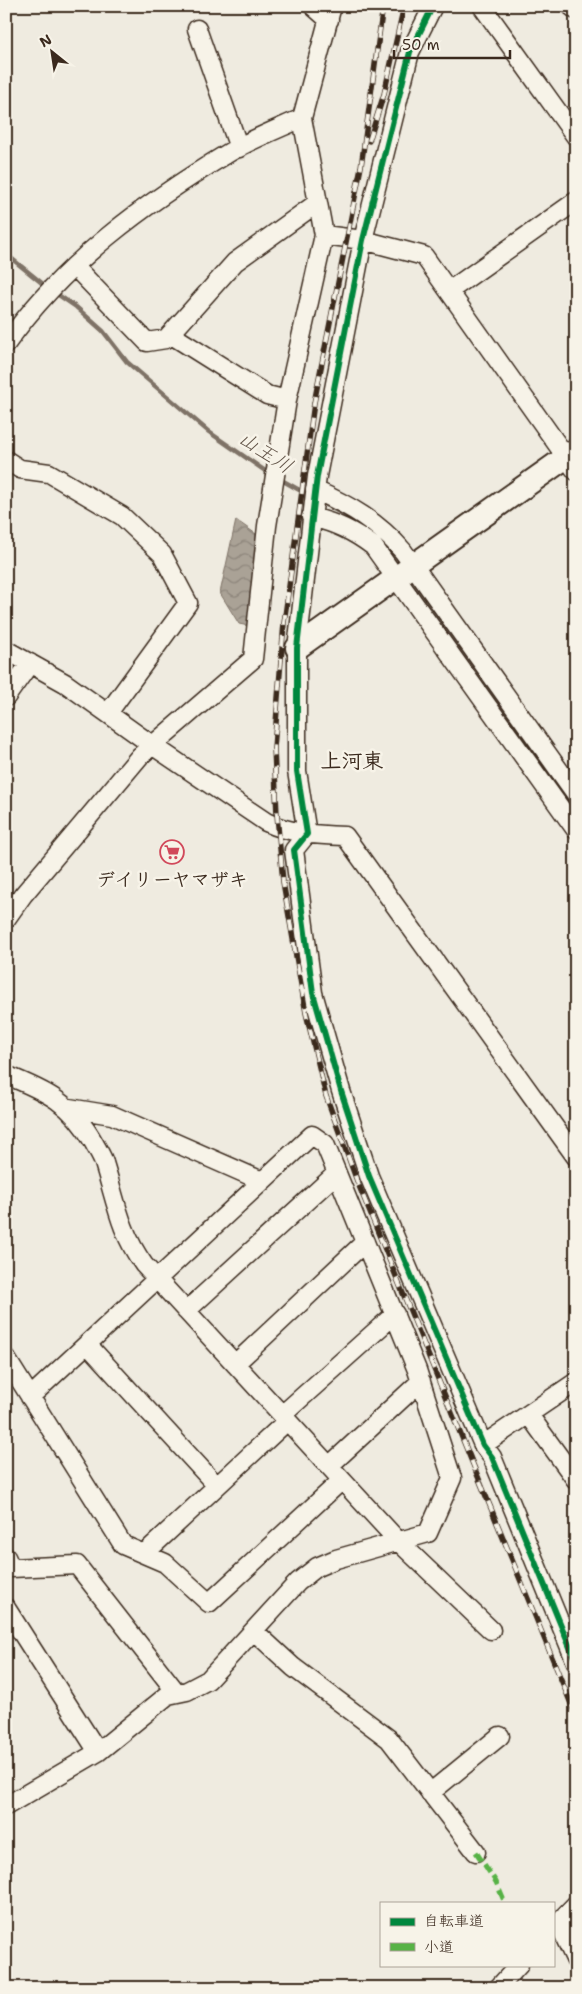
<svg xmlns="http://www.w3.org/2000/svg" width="582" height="1994" font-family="'Shantell Sans','Klee One',sans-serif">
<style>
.water{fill:url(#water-waves);stroke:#7e7266}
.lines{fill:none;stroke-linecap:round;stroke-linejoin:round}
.stream{stroke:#7e7266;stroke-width:4.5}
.minor-casing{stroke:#3b2a1e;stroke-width:21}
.tertiary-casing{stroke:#3b2a1e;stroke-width:26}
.minor{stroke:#f7f3e8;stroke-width:18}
.tertiary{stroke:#f7f3e8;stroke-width:22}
.rail-casing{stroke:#3b2a1e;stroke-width:5.5}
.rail{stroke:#f7f3e8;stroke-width:4;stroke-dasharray:11;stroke-linecap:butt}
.quiet{stroke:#57b245;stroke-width:5;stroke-dasharray:10 5;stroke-linecap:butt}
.cycleway-casing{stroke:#f7f3e8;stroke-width:9}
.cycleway{stroke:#00873e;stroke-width:6}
.labels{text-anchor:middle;stroke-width:5;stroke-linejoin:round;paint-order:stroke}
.poi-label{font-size:19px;font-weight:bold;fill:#3b2a1e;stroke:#f7f3e8}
.water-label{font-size:20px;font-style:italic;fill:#625448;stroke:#f7f3e8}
.quarter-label{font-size:21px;font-weight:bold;fill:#3b2a1e;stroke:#f7f3e8}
</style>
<defs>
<pattern id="water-waves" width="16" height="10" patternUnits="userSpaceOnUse" patternTransform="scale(1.25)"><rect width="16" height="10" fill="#aaa296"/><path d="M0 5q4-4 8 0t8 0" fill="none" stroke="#8c847a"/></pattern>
</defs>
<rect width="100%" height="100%" fill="#efebe0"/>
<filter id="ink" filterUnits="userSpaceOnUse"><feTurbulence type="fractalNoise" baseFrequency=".02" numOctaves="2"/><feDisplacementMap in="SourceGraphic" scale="10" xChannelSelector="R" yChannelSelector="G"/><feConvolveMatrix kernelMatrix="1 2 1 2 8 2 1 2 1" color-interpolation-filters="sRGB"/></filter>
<g filter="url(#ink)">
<!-- water -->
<path class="water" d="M236,520L256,534L249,626L239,624L220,593Z"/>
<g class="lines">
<!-- stream -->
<path class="stream" d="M6,254L48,288
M54,292L76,307L103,331L127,362L209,432L271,475
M278,478L310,496
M319,501L352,519
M386,545L402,567
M409,577L576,811"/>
<!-- minor casing -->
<g class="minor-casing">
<path id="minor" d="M313,6L329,20
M433,6L410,52L363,240L317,476L297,648V771L307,834L294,850L313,993L341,1091L369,1176L483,1445L492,1457L576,1662
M482,6L576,137
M571,6L576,10
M197,29L239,148
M324,235L363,240L424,256L576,471
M74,266L147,342L166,339L235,262L317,203
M449,291L576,201
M170,334L267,395L287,400
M6,344C63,263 145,203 230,152C252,139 278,129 302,118
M6,460L20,469L49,473L122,516L162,554L188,603L108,713
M315,490C349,505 378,522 403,551L576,794
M311,517C336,523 353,531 373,546L576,830
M6,650L65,683L152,745L266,822C291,834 318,835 345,836L576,1157
M6,697L30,663
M6,919L23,895L140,756L253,659L267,526L287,400L324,235L302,118L332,6
M6,1075C46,1091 72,1103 94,1143C97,1149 102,1156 104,1163C116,1201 120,1232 144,1265L399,1542L491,1630
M69,1108L112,1115L262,1181
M186,1311L337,1173
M87,1344L217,1486
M6,1358L123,1545L165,1563L209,1603L342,1480
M235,1364L365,1242
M282,1415L395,1314
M529,1415L576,1480
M483,1445L576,1382
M329,1466L421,1381
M145,1553L287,1421
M6,1557L11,1568L77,1565L177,1693
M6,1608L98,1752
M254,1631L293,1667L389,1739L476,1852
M430,1793L500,1736
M6,1806L98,1752L168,1695L187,1691L208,1680L298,1582L317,1567L336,1559L428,1533L452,1478L417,1370L325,1144L312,1135L30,1397
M558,1923L576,1961
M553,1928L576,1904
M498,1988L519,1965"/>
</g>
<!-- tertiary casing -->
<g class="tertiary-casing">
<path id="tertiary" d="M297,648L576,450"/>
</g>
<!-- minor -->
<use href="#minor" class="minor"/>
<!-- tertiary -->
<use href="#tertiary" class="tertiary"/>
<!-- rail casing -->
<g class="rail-casing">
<path id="rail" d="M383,6L361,167L314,403L284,623L274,748L277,815L283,882L306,1013L326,1096L357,1181L576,1716
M369,141L384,94L404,6"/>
</g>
<!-- rail -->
<use href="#rail" class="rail"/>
<!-- quiet -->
<path class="quiet" d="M476,1852L496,1882L505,1903"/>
<!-- cycleway casing -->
<g class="cycleway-casing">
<path id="cycleway" d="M433,6L410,52L363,240L317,476L297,648V771L307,834L294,850L313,993L341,1091L369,1176L483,1445L492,1457L576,1662"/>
</g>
<!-- cycleway -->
<use href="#cycleway" class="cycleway"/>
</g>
</g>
<!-- icons -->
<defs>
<g id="supermarket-ring" transform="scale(1.25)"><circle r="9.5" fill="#f7f3e8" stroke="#d1495b" stroke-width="1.5"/><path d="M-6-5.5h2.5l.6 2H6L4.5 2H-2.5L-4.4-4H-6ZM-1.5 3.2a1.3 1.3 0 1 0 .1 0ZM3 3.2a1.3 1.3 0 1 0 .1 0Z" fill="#d1495b"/></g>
</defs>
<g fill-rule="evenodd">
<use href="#supermarket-ring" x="172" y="852"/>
</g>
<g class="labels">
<!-- poi labels -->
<g class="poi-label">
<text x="172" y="886">デイリーヤマザキ</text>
</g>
<!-- water labels -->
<g class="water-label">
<text transform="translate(266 452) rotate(33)" y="7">山王川</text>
</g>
<!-- quarter labels -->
<g class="quarter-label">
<text x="352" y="768">上河東</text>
</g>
</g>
<!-- margin -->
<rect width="582" height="1994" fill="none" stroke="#f7f3e8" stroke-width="25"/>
<rect x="12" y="12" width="557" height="1969" fill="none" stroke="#3b2a1e" stroke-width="2" filter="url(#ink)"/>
<!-- legend -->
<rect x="380" y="1902" width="175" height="65" fill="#f7f3e8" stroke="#aca397"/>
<rect x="390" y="1918" width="25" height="8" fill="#00873e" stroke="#aca397"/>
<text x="424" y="1926" font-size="15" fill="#3b2a1e">自転車道</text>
<rect x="390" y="1943" width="25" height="8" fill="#57b245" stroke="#aca397"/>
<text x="424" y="1952" font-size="15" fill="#3b2a1e">小道</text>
<!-- north arrow -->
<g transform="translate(52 52) rotate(330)" stroke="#f7f3e8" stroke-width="4" paint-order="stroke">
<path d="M0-4L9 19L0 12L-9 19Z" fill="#3b2a1e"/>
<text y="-8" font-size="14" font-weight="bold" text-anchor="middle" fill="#3b2a1e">N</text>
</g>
<!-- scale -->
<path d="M394 50v8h116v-8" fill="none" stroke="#3b2a1e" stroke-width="2.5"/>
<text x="402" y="50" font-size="15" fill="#3b2a1e" stroke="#f7f3e8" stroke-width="4" paint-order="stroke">50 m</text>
</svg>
